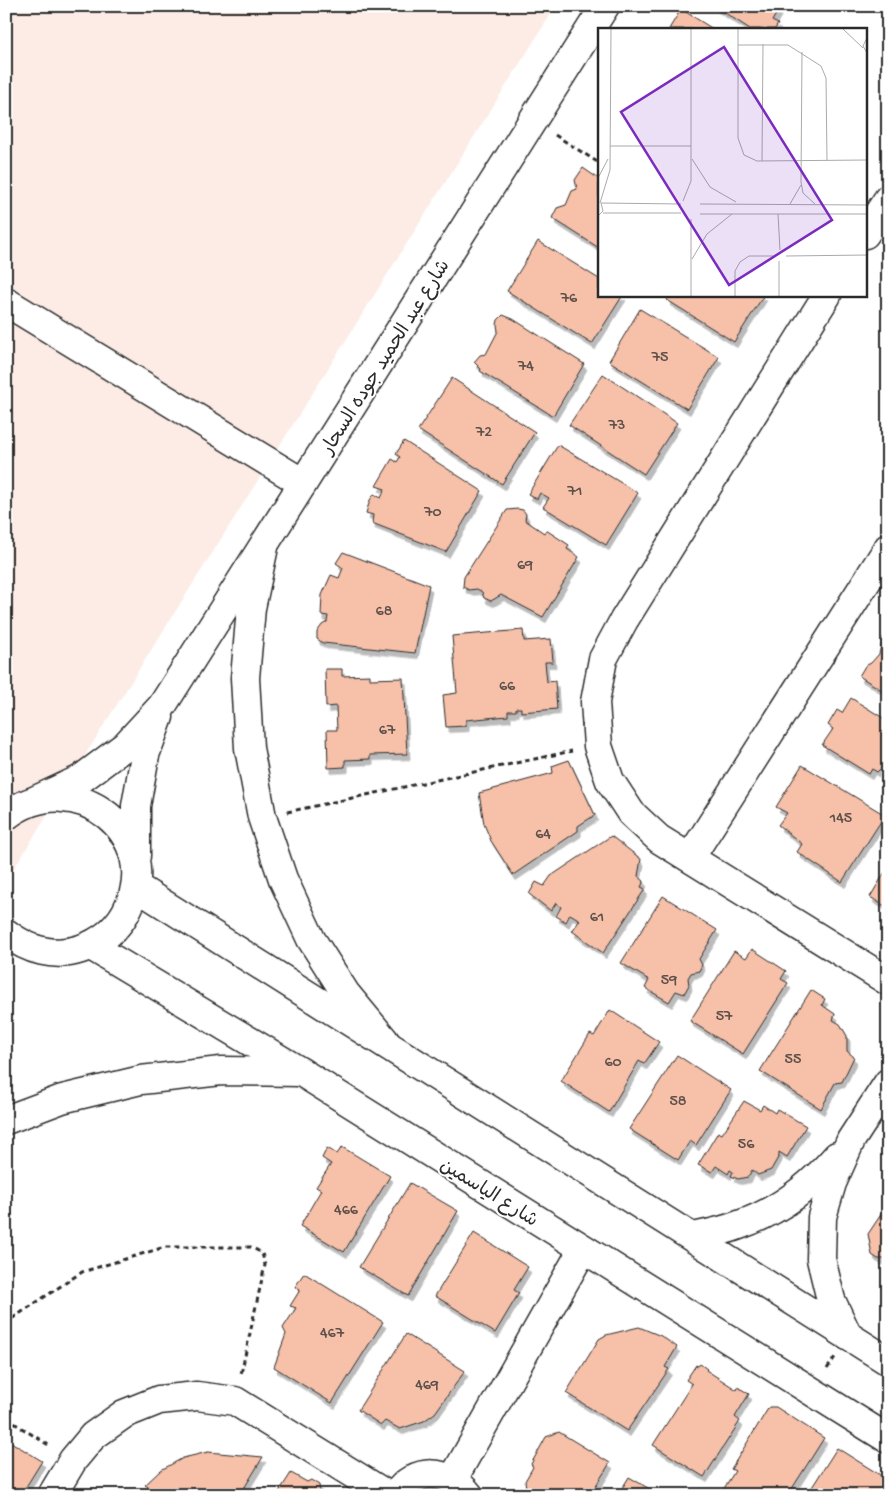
<svg xmlns="http://www.w3.org/2000/svg" width="894" height="1501" font-family="'Gochi Hand','Playpen Sans Arabic',sans-serif">
<style>
.built{fill:#fcece5}
.building{fill:#f6c0a9;stroke:#2b2b2b;filter:url(#shadow)}
.lines{fill:none;stroke-linecap:round;stroke-linejoin:round}
.street-casing{stroke:#2b2b2b;stroke-width:31}
.secondary-casing{stroke:#2b2b2b;stroke-width:31}
.path{stroke:#2b2b2b;stroke-width:3;stroke-dasharray:5 4;stroke-linecap:butt}
.street{stroke:#fff;stroke-width:28}
.secondary{stroke:#fff;stroke-width:28}
.labels{text-anchor:middle;stroke-width:4;stroke-linejoin:round;paint-order:stroke}
.number-label{font-size:16px;fill:#5e504a}
.street-label{font-size:19px;fill:#2b2b2b;stroke:#fff}
.inset-road{fill:none;stroke:#aaa;stroke-width:1}
.view{fill:#7b2cbf;fill-opacity:0.15;stroke:#7b2cbf;stroke-width:2.5}
.inset-edge{fill:none;stroke:#2b2b2b;stroke-width:2.5}
</style>
<defs>
<filter id="shadow"><feDropShadow dx="3" dy="5.5" stdDeviation="0" flood-color="#0004"/></filter>
</defs>
<rect width="100%" height="100%" fill="#fff"/>
<filter id="ink" filterUnits="userSpaceOnUse"><feTurbulence type="fractalNoise" baseFrequency=".02" numOctaves="2"/><feDisplacementMap in="SourceGraphic" scale="10" xChannelSelector="R" yChannelSelector="G"/><feConvolveMatrix kernelMatrix="1 2 1 2 8 2 1 2 1" color-interpolation-filters="sRGB"/></filter>
<g filter="url(#ink)">
<!-- built -->
<path class="built" d="M6,6H556L6,881Z"/>
<!-- building -->
<path class="building" d="M714,6H781L772,21L778,24L775,29H750Z
M681,9L713,29H669Z
M583,168L599,179V248L552,218L557,208L566,205L572,191L577,189L575,180Z
M538,241L599,279V295H623L592,344L507,291Z
M670,295H764L734,342L667,300Z
M640,309L719,357L687,409L609,361Z
M503,315L513,319L584,364L553,416L480,371L481,369L474,362L480,355L486,354L498,331L497,325L498,320Z
M603,374L677,423L644,474L569,425Z
M452,378L535,432L502,484L418,430Z
M404,441L482,491L446,552L372,523L373,515L366,513L370,500L374,494L381,498L385,489L376,486L392,459L397,462L400,457L396,454Z
M558,445L638,493L606,545L543,507L549,498L540,493L537,499L528,494Z
M518,509L523,510L526,514L525,520L544,533L546,530L569,545L567,549L579,557L543,617L501,595L491,601L484,598L482,592L477,589L469,590L463,587L464,577L507,510Z
M343,552L429,585L415,653L323,643L317,639V632L322,625L327,622L328,616L321,615L322,595L331,575L339,578L343,568L336,563Z
M523,630L524,641L551,639L553,662H545L547,682L555,681L557,709L521,712V708H516V711H508V716L466,720V726L446,727L443,695L457,693L452,636Z
M887,631H888V694L859,676L865,666L871,663L879,654L883,638Z
M325,669H342V676L370,675V679L403,678L407,754L370,755V759L345,760V767L328,768L327,730H337L336,706L326,707Z
M851,698L888,721V746L884,750L887,757L884,765L877,772L872,769L869,774L822,745L833,729L828,725L837,710L842,713Z
M569,760L595,815L578,826V831L513,875L491,841L484,824L479,793L553,773L552,766Z
M802,765L885,815L842,882L797,852L802,844L778,825L787,813L776,807Z
M611,836L641,859L638,876L644,881L641,887L645,889L603,953L572,931L580,920L570,914L566,922L556,916L561,907L556,903L551,911L529,894L536,882L544,886L551,876Z
M888,867V908L870,897Z
M663,896L717,930L699,959L702,965L699,971L691,973L688,978L689,985L684,994L676,991L669,1002L645,988L649,980L621,963Z
M752,949L786,971L781,979L788,983L743,1054L690,1021L734,951L746,958Z
M811,990L825,999L822,1005L835,1014L833,1020L840,1024L847,1036V1051L854,1057L842,1082L835,1083L821,1109L760,1071Z
M610,1010L659,1042L644,1064L639,1061L609,1112L561,1081L590,1034L594,1036Z
M677,1055L731,1090L696,1145L690,1141L678,1160L629,1129Z
M744,1101L760,1110L763,1105L775,1113L777,1109L806,1126L787,1157L779,1152V1156L771,1170L758,1175L752,1170L748,1177L738,1179L731,1176L733,1172L730,1170L728,1174L716,1166L712,1172L698,1165L718,1132L722,1134Z
M342,1147L390,1176L344,1252L300,1226L321,1190L316,1187L331,1164L322,1158L327,1148L337,1154Z
M410,1183L458,1211L408,1296L359,1267Z
M888,1204V1259H878L872,1255L868,1234Z
M474,1233L528,1267L514,1290L519,1293L495,1333L435,1296Z
M304,1273L383,1322L332,1403L274,1367L286,1334L283,1328L296,1308L290,1306L300,1290L295,1287Z
M639,1327L661,1336L677,1347L665,1367L669,1369L627,1431L566,1393L599,1339L606,1335Z
M406,1334L465,1371L435,1413L424,1421L400,1429L385,1421L381,1425L358,1410Z
M700,1364L707,1369L706,1370L737,1390L738,1387L749,1394L735,1417L740,1421L704,1477L653,1445L692,1384L686,1380L696,1365L698,1366Z
M769,1407H776L824,1438L788,1495H731L723,1490L735,1471L731,1469Z
M559,1432L610,1463L590,1495H527L525,1481L533,1467L531,1464L546,1437Z
M6,1439L42,1461L21,1495H6Z
M837,1448L888,1480V1489L884,1495H807Z
M208,1452L263,1457L240,1495H161L145,1485L161,1470L183,1458Z
M291,1473L307,1482L311,1480L319,1485L320,1492L323,1495H277Z
M629,1477L660,1495H618Z"/>
<g class="lines">
<!-- street casing -->
<g class="street-casing">
<path id="street" d="M865,234L888,199
M827,295L624,620L603,659L595,702L598,746L610,781L631,813L659,839L888,981
M6,302L303,483
M264,547L251,608L245,678L249,748L262,817L283,879L311,939L346,994L385,1041
M690,858L888,548
M6,1120L62,1099L141,1080L221,1071L301,1072
M693,1237C708,1234 724,1231 739,1225C777,1212 811,1186 837,1156
M848,1336L831,1300L821,1259L822,1217L832,1183L851,1140L888,1083
M453,1479L583,1249
M52,1495L73,1460L93,1436L124,1414L159,1400L197,1396L235,1401L387,1495
M396,1495C415,1466 449,1469 469,1495"/>
</g>
<!-- secondary casing -->
<g class="secondary-casing">
<path id="secondary" d="M36,800L81,779L125,746L162,706L605,6
M6,816C76,762 167,837 126,912C116,930 101,942 81,949C54,958 28,950 6,933
M136,856V806L145,755L159,717
M135,886L888,1361
M91,946L301,1072L888,1439"/>
</g>
<!-- path -->
<path class="path" d="M555,135L599,163
M287,812L572,751
M6,1325L10,1320L82,1272L165,1247H251L262,1253L265,1265L241,1374
M827,1369L835,1357
M6,1418L50,1446"/>
<!-- street -->
<use href="#street" class="street"/>
<!-- secondary -->
<use href="#secondary" class="secondary"/>
</g>
</g>
<g class="labels">
<!-- number labels -->
<g class="number-label">
<text x="569" y="302">76</text>
<text x="660" y="361">75</text>
<text x="526" y="370">74</text>
<text x="617" y="429">73</text>
<text x="484" y="436">72</text>
<text x="575" y="495">71</text>
<text x="433" y="516">70</text>
<text x="525" y="569">69</text>
<text x="384" y="615">68</text>
<text x="507" y="690">66</text>
<text x="387" y="734">67</text>
<text x="841" y="822">145</text>
<text x="543" y="838">64</text>
<text x="597" y="921">61</text>
<text x="669" y="984">59</text>
<text x="724" y="1020">57</text>
<text x="793" y="1063">55</text>
<text x="613" y="1066">60</text>
<text x="678" y="1105">58</text>
<text x="746" y="1148">56</text>
<text x="346" y="1214">466</text>
<text x="332" y="1337">467</text>
<text x="427" y="1389">469</text>
</g>
<!-- street labels -->
<g class="street-label">
<text transform="translate(384 356) rotate(-58)" y="7">شارع عبد الحميد جوده السحار</text>
<text transform="translate(490 1191) rotate(32)" y="7">شارع الياسمين</text>
</g>
</g>
<!-- overview -->
<g transform="translate(598 28)">
<rect width="269" height="269" fill="#fff"/>
<path class="inset-road" d="M140,1V110L146,127L159,133L269,132M245,1L265,20M269,10L265,18L269,25M140,17H190L223,38L228,50L229,133M204,24L203,154L205,165L217,176M12,118H93M94,131L112,159L138,174M164,133L165,16M0,150L10,131M85,173L93,153V1M2,175L12,142L13,1M3,175L83,176M102,176L269,177M192,176L203,157M5,185H83M102,186H269M180,186L182,222M0,188L5,183L3,175M93,191V268M188,228L269,227M94,231L109,206L134,186M137,268V243L142,234L151,228H176M181,268V233"/>
<path class="view" d="M126,19L234,192L131,257L23,84Z"/>
<rect width="269" height="269" class="inset-edge"/>
</g>
<!-- margin -->
<rect width="894" height="1501" fill="none" stroke="#fff" stroke-width="25"/>
<rect x="12" y="12" width="869" height="1476" fill="none" stroke="#2b2b2b" stroke-width="2" filter="url(#ink)"/>
</svg>
